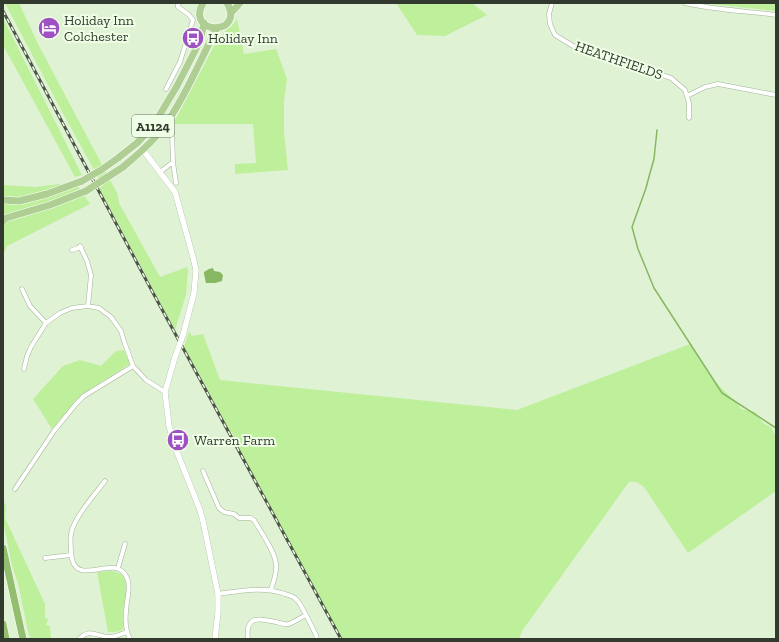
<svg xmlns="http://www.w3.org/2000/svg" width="779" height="642" font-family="'Zilla Slab',serif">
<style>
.green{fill:#beef9b}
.water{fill:#87b763}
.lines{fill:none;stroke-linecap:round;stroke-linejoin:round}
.stream{stroke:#87b763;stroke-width:1.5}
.minor-casing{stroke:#a2b397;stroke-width:5}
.tertiary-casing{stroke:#a2b397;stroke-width:6}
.primary-casing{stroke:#fff;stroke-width:8}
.trunk-casing{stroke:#fff;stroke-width:8}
.minor{stroke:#fff;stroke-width:4}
.tertiary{stroke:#fff;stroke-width:5.5}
.primary{stroke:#aece94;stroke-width:7}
.trunk{stroke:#93be70;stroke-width:7}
.rail-casing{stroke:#4c5547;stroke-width:3}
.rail{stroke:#effee6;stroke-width:1.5;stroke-dasharray:4.5;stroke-linecap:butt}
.tertiary-bridge-casing{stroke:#a2b397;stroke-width:6;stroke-linecap:butt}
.primary-bridge-casing{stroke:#fff;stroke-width:8;stroke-linecap:butt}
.tertiary-bridge{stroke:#fff;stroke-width:5.5}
.primary-bridge{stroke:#aece94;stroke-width:7}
.labels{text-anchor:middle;stroke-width:4;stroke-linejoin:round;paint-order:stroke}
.shield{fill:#effee6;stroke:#6b7465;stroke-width:1}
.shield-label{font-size:13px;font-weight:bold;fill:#32392e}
.poi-label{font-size:14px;fill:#32392e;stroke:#effee6;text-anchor:start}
.street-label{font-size:14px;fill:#32392e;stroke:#effee6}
</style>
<rect width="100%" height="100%" fill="#e0f2d4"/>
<!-- green -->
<path class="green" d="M5,3H19L38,44L118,195L119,203L160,277L187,267L188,271L186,295L175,330L99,188L103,186L60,108Z
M396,3H472L487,15L445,36L417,35Z
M710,3H776V11L719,5L710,4Z
M3,18L82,175L75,177L3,45Z
M237,19L244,54L276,49L287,79L284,101V132L288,170L235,174V164L256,163L253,124H173L214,46L226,30L231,27Z
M75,182L90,204L7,246L3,255V185L36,187Z
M189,331L192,336L203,334L220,380L517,410L690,344L712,379L738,404L741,409L755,412L764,424L771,427L776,437V491L688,553L644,487C640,484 635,480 629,482L522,631L519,639H341L258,483L232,436L233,435L232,432L230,433L213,399L184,347Z
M124,350L130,364L84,393L52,429L33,399L63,366L80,360L101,366L116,351Z
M3,502L6,504L5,518L45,604V618L48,619L46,625L50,626L51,639H30L29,637H31L30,635L29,636L18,583L12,566L3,520Z
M110,571C134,572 125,597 123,613C123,618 124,624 123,629C119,633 113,632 108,632L97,572Z"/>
<!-- water -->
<path class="water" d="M213,268L214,271L220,272L223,275L222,281L215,283H206L204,274V272L209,269Z"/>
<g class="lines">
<!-- stream -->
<path class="stream" d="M657,130L654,159L650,173L646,188L632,227L638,249L654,288L722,393L776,428"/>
<!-- minor casing -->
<g class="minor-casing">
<path id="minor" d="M552,3L549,14L550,24L555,35L573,46L671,78L685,90L689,103V118
M685,3C715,10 746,11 776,15
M166,89L180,62L193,20L188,14L178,7V3
M687,96L705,87L718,84L776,95
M173,162L176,183
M160,172L173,162L172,133
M80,246L87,261L91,275L88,306
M72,250L81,247
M22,289L30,306L46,323
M24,369L27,356L31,347L46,323L60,313L72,308L88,306L99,308L111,317L121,331L125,344L133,366L146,380L165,392
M203,471L219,508L224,512L234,514L239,518H251L254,520C261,532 276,553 276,565C277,574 273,582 271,590
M105,481C95,494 73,519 71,534C70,540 71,547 71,553C72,560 73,567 81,570C95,574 117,559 126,576C132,586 126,601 126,612C125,621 126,631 130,639
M15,489L54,431L76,404L84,396L133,366
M45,558L71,555
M118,568L125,544
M218,594C241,591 262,586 285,594C289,595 294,597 296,599C303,606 311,626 316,635L317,639
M79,639C90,628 96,636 109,637C115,637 121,634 127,632
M248,639C245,615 259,618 276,622C280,623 285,625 289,624C294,622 300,618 306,615"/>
</g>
<!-- tertiary casing -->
<g class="tertiary-casing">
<path id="tertiary" d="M143,150L175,192L193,257L196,270L194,293L183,335
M175,357L165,392L169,426L175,447L200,510L203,521L218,594V612L215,639"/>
</g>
<!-- primary casing -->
<g class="primary-casing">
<path id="primary" d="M203,3C185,36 246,36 227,3
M231,13L240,3
M118,158L137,143L153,126L177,86L200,41L204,23
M123,167C137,155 152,143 163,128C185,98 199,62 217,28
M3,200L19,201L47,194L82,181
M3,221L6,218L50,205L86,191"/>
</g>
<!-- trunk casing -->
<g class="trunk-casing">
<path id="trunk" d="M3,548L23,639
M3,624L6,639"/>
</g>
<!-- minor -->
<use href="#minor" class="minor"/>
<!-- tertiary -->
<use href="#tertiary" class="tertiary"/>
<!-- primary -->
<use href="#primary" class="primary"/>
<!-- trunk -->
<use href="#trunk" class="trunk"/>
<!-- rail casing -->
<g class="rail-casing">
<path id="rail" d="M3,11L152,291L341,639"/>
</g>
<!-- rail -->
<use href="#rail" class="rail"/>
<!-- tertiary-bridge casing -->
<g class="tertiary-bridge-casing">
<path id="tertiary-bridge" d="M175,357L183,335"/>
</g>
<!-- primary-bridge casing -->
<g class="primary-bridge-casing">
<path id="primary-bridge" d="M82,181L101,170L118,158
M86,191L123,167"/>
</g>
<!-- tertiary-bridge -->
<use href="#tertiary-bridge" class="tertiary-bridge"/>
<!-- primary-bridge -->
<use href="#primary-bridge" class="primary-bridge"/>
</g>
<!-- icons -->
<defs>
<g id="hotel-disc" transform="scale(1.15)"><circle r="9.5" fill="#9d51c2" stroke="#effee6"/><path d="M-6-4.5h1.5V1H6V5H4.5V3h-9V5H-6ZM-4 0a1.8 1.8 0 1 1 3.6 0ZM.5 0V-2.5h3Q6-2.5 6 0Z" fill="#fff"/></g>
<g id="bus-disc" transform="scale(1.15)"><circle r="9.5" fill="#9d51c2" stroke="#effee6"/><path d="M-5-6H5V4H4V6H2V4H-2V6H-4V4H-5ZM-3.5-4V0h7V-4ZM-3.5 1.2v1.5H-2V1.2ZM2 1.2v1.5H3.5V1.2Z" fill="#fff"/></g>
</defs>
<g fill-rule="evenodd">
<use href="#hotel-disc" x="49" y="28"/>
<use href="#bus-disc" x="193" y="38"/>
<use href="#bus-disc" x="178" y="440"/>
</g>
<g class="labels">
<!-- shield labels -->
<rect class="shield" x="132" y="115" width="42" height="22" rx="3"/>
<g class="shield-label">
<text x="153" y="131">A1124</text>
</g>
<!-- poi labels -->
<g class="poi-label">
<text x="64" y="25">Holiday Inn<tspan x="64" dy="16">Colchester</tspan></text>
<text x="208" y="43">Holiday Inn</text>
<text x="194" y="445">Warren Farm</text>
</g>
<!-- street labels -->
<g class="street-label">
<text transform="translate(619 60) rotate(19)" y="5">HEATHFIELDS</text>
</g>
</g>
<!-- border -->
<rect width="779" height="642" fill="none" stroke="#32392e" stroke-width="8"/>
</svg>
